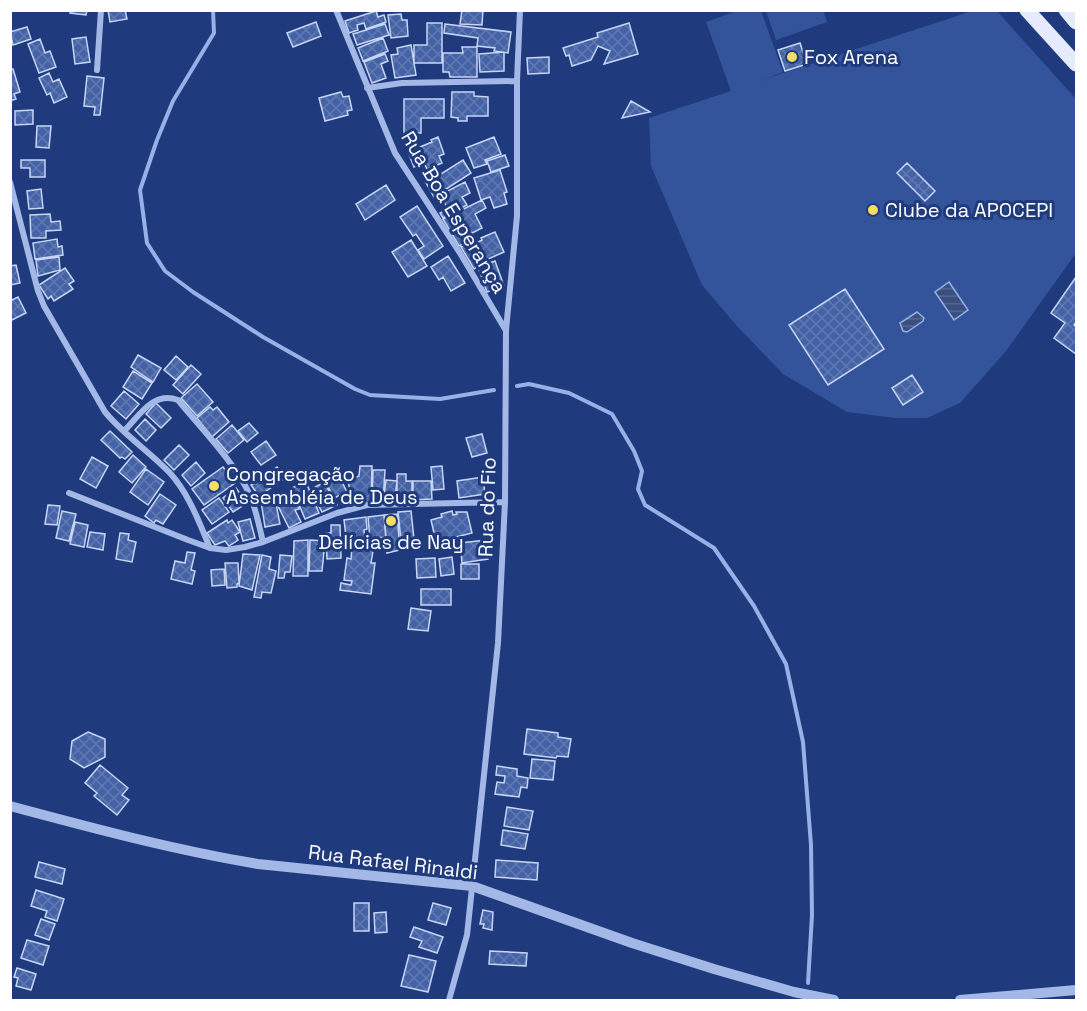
<svg xmlns="http://www.w3.org/2000/svg" width="1087" height="1011" font-family="'Space Grotesk',sans-serif">
<style>
.green{fill:#33539b}
.water{fill:url(#water-rules);stroke:#97b1e8;stroke-width:1.5}
.lines{fill:none;stroke-linecap:round;stroke-linejoin:round}
.stream{stroke:#97b1e8;stroke-width:4}
.building{fill:url(#building-cross-hatch);stroke:#c7d5f5;stroke-width:1.5}
.minor{stroke:#a3b8e7;stroke-width:6}
.tertiary{stroke:#a3b8e7;stroke-width:10}
.primary{stroke:#e5ebfd;stroke-width:15}
.poi-dot{fill:#f4df64;stroke:#203b7d;stroke-width:2}
.labels{text-anchor:middle;stroke-width:6;stroke-linejoin:round;paint-order:stroke}
.poi-label{font-size:20px;fill:#fff;stroke:#203b7d;text-anchor:start}
.street-label{font-size:20px;fill:#fff;stroke:#203b7d}
</style>
<defs>
<pattern id="water-rules" width="6" height="5" patternUnits="userSpaceOnUse" patternTransform="scale(1.5)"><rect width="6" height="5" fill="#3a4f80"/><path d="M0 2.5h6" fill="none" stroke="#586993"/></pattern>
<pattern id="building-cross-hatch" width="8" height="8" patternUnits="userSpaceOnUse" patternTransform="scale(1.5)"><rect width="8" height="8" fill="#4462a5"/><path d="M0 0l8 8M0 8l8-8" fill="none" stroke="#607ab2"/></pattern>
</defs>
<rect width="100%" height="100%" fill="#203b7d"/>
<!-- green -->
<path class="green" d="M737,11H761L783,72L759,81L972,11H997L1076,99V253L1006,351L960,403L927,418H896L847,412L783,374L736,325L702,285L651,166L649,118L731,91L706,22Z
M766,11H823L827,22L776,40Z"/>
<!-- water -->
<path class="water" d="M949,282L968,310L954,320L935,292Z
M917,312L924,318L923,321L907,332L903,331L900,323Z"/>
<g class="lines">
<!-- stream -->
<path class="stream" d="M213,10L214,33L173,101L157,140L140,190L147,243L165,271L193,292L263,337L355,389L370,395L440,399L494,390
M517,386L529,384L569,393L612,414L634,451L642,471L638,489L645,505L714,548L754,606L786,664L803,742L811,845L812,915L808,983"/>
</g>
<!-- building -->
<path class="building" d="M70,10H87L86,15L70,13Z
M108,10H125L127,19L110,22Z
M462,10H483L482,25L460,24Z
M376,11L378,17L384,15L386,22L366,29L364,23L357,25L358,30L349,33L345,21Z
M401,14L402,20H407L408,36L391,38L388,15Z
M316,22L321,36L293,47L287,33Z
M427,23H442V63H414V45H427Z
M629,23L638,54L604,64L610,51L598,46L591,60L572,66L569,55L566,56L563,48L598,37L597,33Z
M385,24L389,35L357,45L353,34Z
M445,24L511,32L508,53L494,51L495,48L477,46L478,38L444,33Z
M27,27L31,39L13,45L10,32Z
M86,37L90,62L75,64L72,39Z
M383,38L388,51L363,61L358,48Z
M40,39L45,53L50,51L56,67L39,73L28,44Z
M800,43L807,64L785,71L778,50Z
M411,45L416,75L395,78L391,55L398,54L397,48Z
M462,47H477V77H450L449,72H443V53H463Z
M504,52V71L480,72L479,54Z
M385,54L388,61L381,64L386,78L372,83L364,62Z
M549,57V73L528,74L527,58Z
M13,69L20,92L14,94L16,99L10,101V70Z
M49,73L53,82L59,79L67,97L54,103L50,93L47,95L39,78Z
M87,76L104,78L100,115H94L95,107L84,106Z
M341,92L343,97L349,96L352,110L347,111L348,115L325,121L319,98Z
M452,92H474V96L488,97V116H467V121H458V118L451,117Z
M404,99H444V118H421V133H404Z
M631,101L650,112L622,118Z
M33,110V124L15,125V111Z
M37,126H51L49,148L36,147Z
M438,137L444,154L439,156L442,163L427,169L424,163L414,167L408,152L432,142L431,140Z
M494,137L501,154L485,160L487,164L474,168L466,148Z
M505,155L509,166L491,172L487,161Z
M21,160H45V177H30V168H21Z
M463,160L471,173L434,197L425,181L432,177L430,174L438,169L441,174Z
M907,163L935,191L925,201L897,173Z
M500,170L507,192L504,193L507,204L494,208L490,197L481,200L474,178Z
M465,182L470,193L462,197L467,205L443,218L440,213L448,209L440,195Z
M386,185L395,200L365,220L356,204Z
M41,189L43,208L29,209L27,191Z
M482,200L486,208L475,214L482,228L472,233L475,238L459,246L443,219Z
M417,206L443,246L424,259L418,250L424,246L416,234L413,236L400,217Z
M50,214L51,222L60,221L61,230L46,231V238H31L30,215Z
M495,232L504,252L479,263L480,265L474,269L461,247L469,244L472,250L475,248L473,245L482,240L481,238Z
M57,239L58,247L62,246L63,255L35,259L33,243Z
M411,240L427,266L408,277L392,252Z
M448,256L465,283L451,291L443,277L439,280L431,267Z
M59,257L60,270L38,276L36,260Z
M495,261L504,286L487,292L478,267Z
M16,265L20,283L10,285V266Z
M65,268L74,281L69,284L73,289L54,301L51,296L48,299L39,285Z
M1076,277V322L1074,325L1076,327V354L1054,338L1065,323L1051,313Z
M845,289L884,349L828,385L789,325Z
M18,297L26,313L10,321V301Z
M138,355L161,368L153,382L131,367Z
M176,356L188,367L176,380L164,370Z
M191,365L201,374L183,394L173,385Z
M133,371L152,383L142,399L123,387Z
M912,375L923,392L903,405L892,388Z
M197,384L213,402L197,416L181,398Z
M124,391L139,404L126,419L111,406Z
M156,403L171,418L161,428L146,414Z
M210,407L213,410L217,407L229,422L212,437L197,418Z
M145,419L156,430L146,441L135,430Z
M249,423L258,433L247,442L238,431Z
M232,425L244,440L228,453L216,439Z
M110,431L132,452L125,459L122,457L120,458L101,440Z
M482,434L487,453L472,457L466,438Z
M266,441L276,455L261,465L251,452Z
M179,445L189,455L174,470L164,460Z
M133,455L146,467L132,483L119,472Z
M92,457L108,466L96,488L80,479Z
M196,462L205,473L191,486L182,475Z
M360,466H372L371,503L352,504L348,480L359,476Z
M442,466L444,489L433,490L431,467Z
M223,467L235,483L204,505L192,489Z
M277,467L285,478L259,496L251,485L253,484L252,482L265,472L267,474Z
M146,469L164,482L148,505L130,492Z
M373,470H385L383,502H372Z
M338,474L347,492L334,498L325,481Z
M397,474H406V481H412V498H397Z
M483,477L485,494L459,498L457,481Z
M386,480L397,481L395,497L384,496Z
M413,481H431L432,499L413,500Z
M306,482L319,513L305,519L292,488Z
M324,482L337,505L322,512L310,490Z
M236,488L247,503L233,512L223,498Z
M160,494L176,505L163,524L156,520L154,523L145,516Z
M293,496L299,509L295,510L301,522L289,528L277,504Z
M219,498L229,512L212,524L202,510Z
M275,499L280,524L265,527L261,501Z
M48,505L60,506L57,525L45,524Z
M62,511L76,514L69,541L56,538Z
M411,511L414,539L401,540L398,512Z
M452,511L453,515L457,514L456,512H467L472,533L436,542L431,520L442,517L441,514Z
M397,514L400,550L387,553L384,515Z
M384,515L386,537L370,539L368,517Z
M366,517L367,529L364,530L365,542L347,545L344,520Z
M250,519L255,538L243,541L238,522Z
M227,520L228,523L232,520L240,532L235,535L238,540L229,546L225,541L215,545L207,533Z
M75,522L88,525L84,547L70,544Z
M331,525H340L341,558L327,559L326,533H331Z
M90,532L105,534L103,550L87,547Z
M120,533L129,534L128,540L136,542L132,562L116,559Z
M308,540V576H293L294,541Z
M310,540L325,541L322,571H309Z
M486,540L488,559L462,563L460,543Z
M352,548L373,551L371,563H375L371,594L340,590L341,583L351,585L352,581L344,580L347,558L351,559Z
M187,552L195,553L191,570L195,571L192,584L171,579L175,561L185,563Z
M243,554L260,555L252,590L239,586Z
M262,555L271,557L269,569L276,571L271,593L262,592L261,598L254,597Z
M280,555L292,556L290,572H285L284,578H278Z
M452,557L454,574L441,576L439,559Z
M435,558L436,577L417,578L416,559Z
M225,563H238L239,583L237,584V587L227,588Z
M461,564H479V579H461Z
M224,569L225,585L212,586L211,570Z
M421,589H451V605H421Z
M411,608L431,611L428,631L408,629Z
M527,729L558,733V737L571,739L568,757L557,756L556,758L524,754Z
M88,732L105,739V757L84,768L70,759L72,741Z
M532,759L555,761L553,780L530,778Z
M100,765L128,788L122,795L129,800L117,815L94,796L97,793L85,783Z
M497,766L517,769V776L528,778L527,788L521,787L519,797L495,794L497,782L504,783L505,776L496,775Z
M507,807L533,811L529,830L504,826Z
M503,830L528,834L525,849L501,845Z
M496,860L538,863L537,880L495,877Z
M39,862L65,869L62,884L35,877Z
M36,890L64,899L57,921L45,917L47,911L31,906Z
M354,903H369V931H354Z
M433,903L451,908L446,925L428,920Z
M483,910L493,912L492,930L483,928L484,924H480Z
M386,912L387,932L375,933L374,913Z
M41,919L55,924L49,940L35,935Z
M414,927L443,937L437,953L419,947L422,941L410,937Z
M27,940L49,946L43,965L21,958Z
M490,951L527,953L526,966L489,964Z
M409,955L436,961L428,992L401,986Z
M17,968L36,974L31,990L16,986L18,978L14,977Z"/>
<g class="lines">
<!-- minor -->
<path class="minor" d="M336,10L395,153L460,253L505,329
M97,70L101,10
M367,88L402,83L517,81
M10,182L38,291L44,306L105,412C124,435 150,452 170,473C189,494 199,522 210,548
M124,431C140,415 153,391 178,400C200,427 234,462 249,493C256,508 259,526 263,542
M69,493L188,540L210,548L226,550L245,547L263,542L337,513L367,505L505,502
M449,1000L467,935L498,643L505,502L506,330L517,216V81L520,10"/>
<!-- tertiary -->
<path class="tertiary" d="M10,806C92,828 174,850 258,864L472,886L632,943L714,969L794,992L834,1000
M960,1000L1076,990"/>
<!-- primary -->
<path class="primary" d="M1027,10L1076,64
M1066,10L1076,22"/>
</g>
<!-- markers -->
<g class="poi-dot">
<circle cx="792" cy="57" r="6"/>
<circle cx="873" cy="210" r="6"/>
<circle cx="214" cy="486" r="6"/>
<circle cx="391" cy="521" r="6"/>
</g>
<g class="labels">
<!-- poi labels -->
<g class="poi-label">
<text x="804" y="64">Fox Arena</text>
<text x="885" y="217">Clube da APOCEPI</text>
<text x="226" y="481">Congregação<tspan x="226" dy="23">Assembléia de Deus</tspan></text>
<text x="391" y="549" text-anchor="middle">Delícias de Nay</text>
</g>
<!-- street labels -->
<g class="street-label">
<text transform="translate(454 212) rotate(59)" y="7">Rua Boa Esperança</text>
<text transform="translate(487 507) rotate(-88)" y="7">Rua do Fio</text>
<text transform="translate(393 862) rotate(7)" y="7">Rua Rafael Rinaldi</text>
</g>
</g>
<!-- border -->
<rect width="1087" height="1011" fill="none" stroke="#ffffff" stroke-width="24"/>
</svg>
